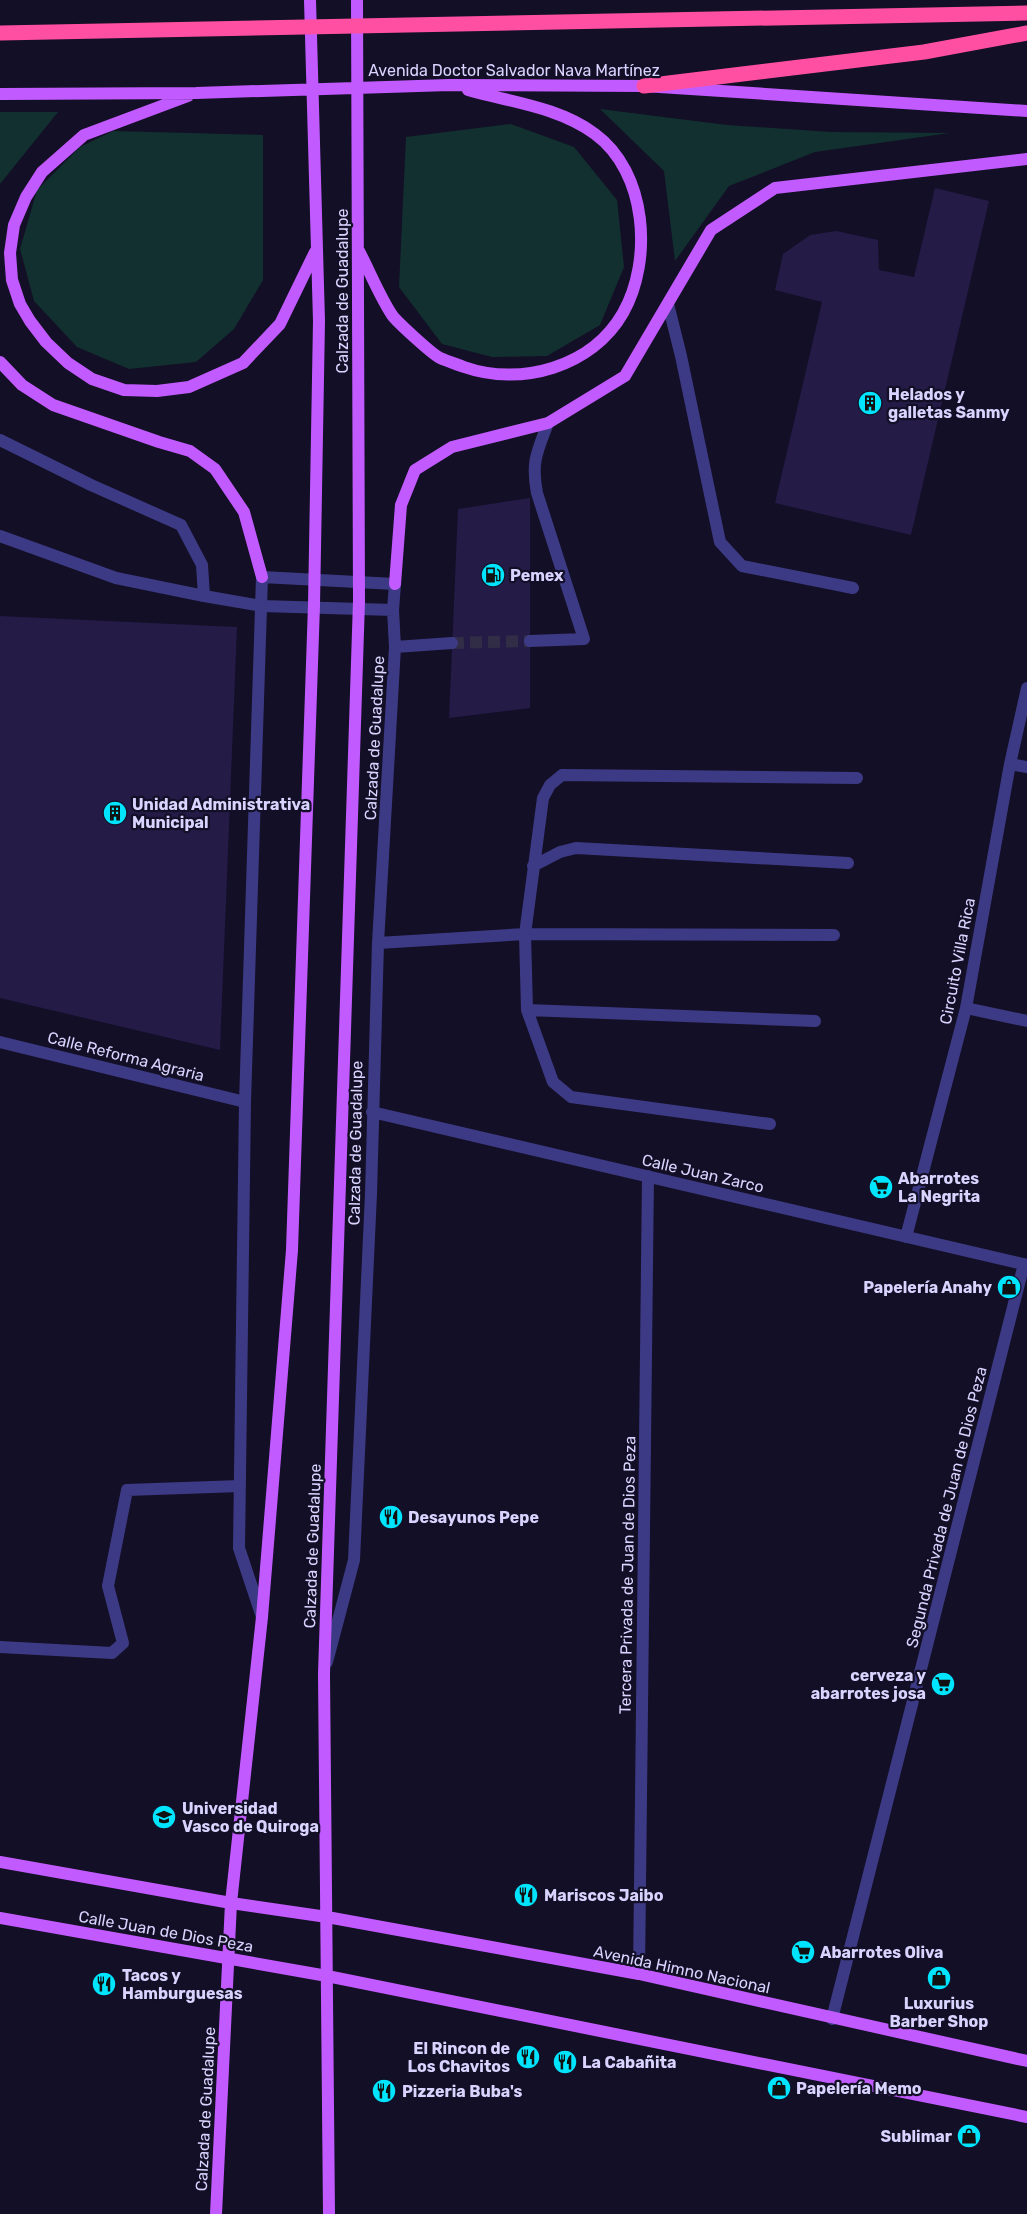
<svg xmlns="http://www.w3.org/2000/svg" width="1027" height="2214" font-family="Rubik,sans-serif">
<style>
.green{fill:#12302f}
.building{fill:#241b47}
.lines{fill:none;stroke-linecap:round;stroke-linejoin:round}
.minor-tunnel{stroke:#312d47;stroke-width:12;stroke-dasharray:12 6;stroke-linecap:butt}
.minor{stroke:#3d3a85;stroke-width:12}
.major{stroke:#c25bff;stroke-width:12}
.highway{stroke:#ff4fa3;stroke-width:15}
.labels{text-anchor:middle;stroke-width:4.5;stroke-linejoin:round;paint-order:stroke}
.street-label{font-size:16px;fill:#d9d4ff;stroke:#130f26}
.poi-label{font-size:16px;font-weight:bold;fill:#d9d4ff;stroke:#130f26;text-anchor:start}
</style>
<rect width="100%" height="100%" fill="#130f26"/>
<!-- green -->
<path class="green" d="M600,109L727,125L831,132L950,133L815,152L729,186L675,261L664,171Z
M0,112H58L0,184Z
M511,124L574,147L617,200L624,267L600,325L547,356L492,357L442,344L399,287L406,137Z
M113,131L263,135V280L234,329L196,362L129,369L77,347L34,301L20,249L37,190L80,147Z"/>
<!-- building -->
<path class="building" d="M935,188L989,201L911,535L775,503L822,302L775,290L783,254L810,235L836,231L878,240L879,270L914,277Z
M530,498V708L449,718L458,509Z
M0,616L237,627L220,1050L0,998Z"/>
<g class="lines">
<!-- minor-tunnel -->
<path class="minor-tunnel" d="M452,643L530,641"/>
<!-- minor -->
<path class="minor" d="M668,304L681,356L720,542L742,566L853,588
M0,440L91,485L181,525L202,565L204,596
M0,536L116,578L204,596L262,606L393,610
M530,641L584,639L537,493C531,462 537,452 548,423
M395,647L452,643
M1010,764L1027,767
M533,866L560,852L576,848L848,863
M378,943L525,934L543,798L550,785L562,775L857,778
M966,1008L1027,1021
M527,1010L815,1021
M0,1042L245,1102
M372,1112L1027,1265
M770,1124L571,1097L553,1082L527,1010L525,934L834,935
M906,1237L966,1008L1010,764L1027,688
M262,1617L239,1548L245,1102L262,577L395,584L393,610L395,647L378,943L371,1194L354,1560L327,1662
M0,1647L112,1653L123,1643L108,1586L127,1490L240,1486
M639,1974L648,1176
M832,2019L1024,1264"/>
<!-- major -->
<path class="major" d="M0,94L196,93L449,85L644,86L1027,111
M188,96L84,135L42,172L26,197L14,225L10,253L12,280L20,304L30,321L46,342L68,363L92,379L124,390L157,391L189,387L243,363L280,324L315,252
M359,251C370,272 379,295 392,315C397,322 432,354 440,358C447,361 456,364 464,367C521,387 592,367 623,313C653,260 647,172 595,134C559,107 510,102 468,90
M0,362L22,385L53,405L159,442L190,451L215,469L244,512L262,577
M395,584L401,505L415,470L452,447L548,423L625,376L711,230L775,188L1027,159
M0,1862L231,1903L327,1917L639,1974L1027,2061
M0,1918L327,1976L1027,2117
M216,2214L231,1903L262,1617L292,1250L314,605L319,321L310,0
M329,2214L324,1674L359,601L357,0"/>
<!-- highway -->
<path class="highway" d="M0,33L1027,13
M644,86L924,52L1027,33"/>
</g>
<!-- icons -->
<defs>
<g id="building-disc" transform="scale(1.25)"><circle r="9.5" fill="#00e5ff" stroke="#130f26"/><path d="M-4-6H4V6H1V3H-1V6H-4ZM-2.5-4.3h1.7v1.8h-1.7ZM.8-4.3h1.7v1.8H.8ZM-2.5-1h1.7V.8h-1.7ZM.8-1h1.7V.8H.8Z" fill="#111"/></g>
<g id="fuel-disc" transform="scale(1.25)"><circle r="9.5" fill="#00e5ff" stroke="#130f26"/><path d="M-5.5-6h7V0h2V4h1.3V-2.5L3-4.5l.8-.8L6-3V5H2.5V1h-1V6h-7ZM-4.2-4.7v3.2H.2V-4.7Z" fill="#111"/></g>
<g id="supermarket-disc" transform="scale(1.25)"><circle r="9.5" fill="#00e5ff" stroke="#130f26"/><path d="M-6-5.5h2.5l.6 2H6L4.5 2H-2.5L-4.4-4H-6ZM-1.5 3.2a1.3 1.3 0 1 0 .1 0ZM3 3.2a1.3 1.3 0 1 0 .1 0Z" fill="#111"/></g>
<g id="shop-disc" transform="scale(1.25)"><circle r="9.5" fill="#00e5ff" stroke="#130f26"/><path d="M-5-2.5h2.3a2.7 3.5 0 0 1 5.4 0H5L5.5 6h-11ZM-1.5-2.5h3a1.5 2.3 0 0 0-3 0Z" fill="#111"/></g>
<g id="restaurant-disc" transform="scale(1.25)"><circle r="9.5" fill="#00e5ff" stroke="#130f26"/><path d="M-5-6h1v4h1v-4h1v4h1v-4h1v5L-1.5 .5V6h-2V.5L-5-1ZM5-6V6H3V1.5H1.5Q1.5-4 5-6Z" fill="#111"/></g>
<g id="university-disc" transform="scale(1.25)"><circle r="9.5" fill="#00e5ff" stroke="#130f26"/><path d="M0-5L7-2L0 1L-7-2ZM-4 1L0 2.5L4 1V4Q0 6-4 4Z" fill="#111"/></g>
</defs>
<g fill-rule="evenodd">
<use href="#building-disc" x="870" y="403"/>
<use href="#fuel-disc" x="493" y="575"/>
<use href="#building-disc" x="115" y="813"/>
<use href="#supermarket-disc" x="881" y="1187"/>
<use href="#shop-disc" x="1009" y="1287"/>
<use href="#restaurant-disc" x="391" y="1517"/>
<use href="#supermarket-disc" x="943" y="1684"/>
<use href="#university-disc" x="164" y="1817"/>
<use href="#restaurant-disc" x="526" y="1895"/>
<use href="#supermarket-disc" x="803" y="1952"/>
<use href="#shop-disc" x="939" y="1978"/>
<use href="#restaurant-disc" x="104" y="1984"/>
<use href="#restaurant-disc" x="528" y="2057"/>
<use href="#restaurant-disc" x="565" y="2062"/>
<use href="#shop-disc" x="779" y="2088"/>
<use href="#restaurant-disc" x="384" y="2091"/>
<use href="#shop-disc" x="969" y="2136"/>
</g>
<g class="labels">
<!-- street labels -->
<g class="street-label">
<text x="514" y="76">Avenida Doctor Salvador Nava Martínez</text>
<text transform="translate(342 291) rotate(-90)" y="6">Calzada de Guadalupe</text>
<text transform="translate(374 738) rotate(-87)" y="6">Calzada de Guadalupe</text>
<text transform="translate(957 961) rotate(-79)" y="6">Circuito Villa Rica</text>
<text transform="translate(126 1056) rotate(14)" y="6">Calle Reforma Agraria</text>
<text transform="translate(355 1143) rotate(-89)" y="6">Calzada de Guadalupe</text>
<text transform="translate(703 1173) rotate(13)" y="6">Calle Juan Zarco</text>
<text transform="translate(946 1507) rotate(-76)" y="6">Segunda Privada de Juan de Dios Peza</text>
<text transform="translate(312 1546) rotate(-88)" y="6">Calzada de Guadalupe</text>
<text transform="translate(627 1575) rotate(-89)" y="6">Tercera Privada de Juan de Dios Peza</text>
<text transform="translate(166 1931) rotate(10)" y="6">Calle Juan de Dios Peza</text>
<text transform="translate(682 1969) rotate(12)" y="6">Avenida Himno Nacional</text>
<text transform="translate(205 2109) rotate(-87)" y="6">Calzada de Guadalupe</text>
</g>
<!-- poi labels -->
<g class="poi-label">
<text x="888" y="400">Helados y<tspan x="888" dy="18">galletas Sanmy</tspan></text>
<text x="510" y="581">Pemex</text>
<text x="132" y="810">Unidad Administrativa<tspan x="132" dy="18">Municipal</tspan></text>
<text x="898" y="1184">Abarrotes<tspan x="898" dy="18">La Negrita</tspan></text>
<text x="992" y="1293" text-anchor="end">Papelería Anahy</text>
<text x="408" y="1523">Desayunos Pepe</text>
<text x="926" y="1681" text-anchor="end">cerveza y<tspan x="926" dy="18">abarrotes josa</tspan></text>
<text x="182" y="1814">Universidad<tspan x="182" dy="18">Vasco de Quiroga</tspan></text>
<text x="544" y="1901">Mariscos Jaibo</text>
<text x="820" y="1958">Abarrotes Oliva</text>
<text x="122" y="1981">Tacos y<tspan x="122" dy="18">Hamburguesas</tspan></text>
<text x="939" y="2009" text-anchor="middle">Luxurius<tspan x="939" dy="18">Barber Shop</tspan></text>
<text x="510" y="2054" text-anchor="end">El Rincon de<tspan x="510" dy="18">Los Chavitos</tspan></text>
<text x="582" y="2068">La Cabañita</text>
<text x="796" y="2094">Papelería Memo</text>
<text x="402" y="2097">Pizzeria Buba's</text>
<text x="952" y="2142" text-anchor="end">Sublimar</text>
</g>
</g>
</svg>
